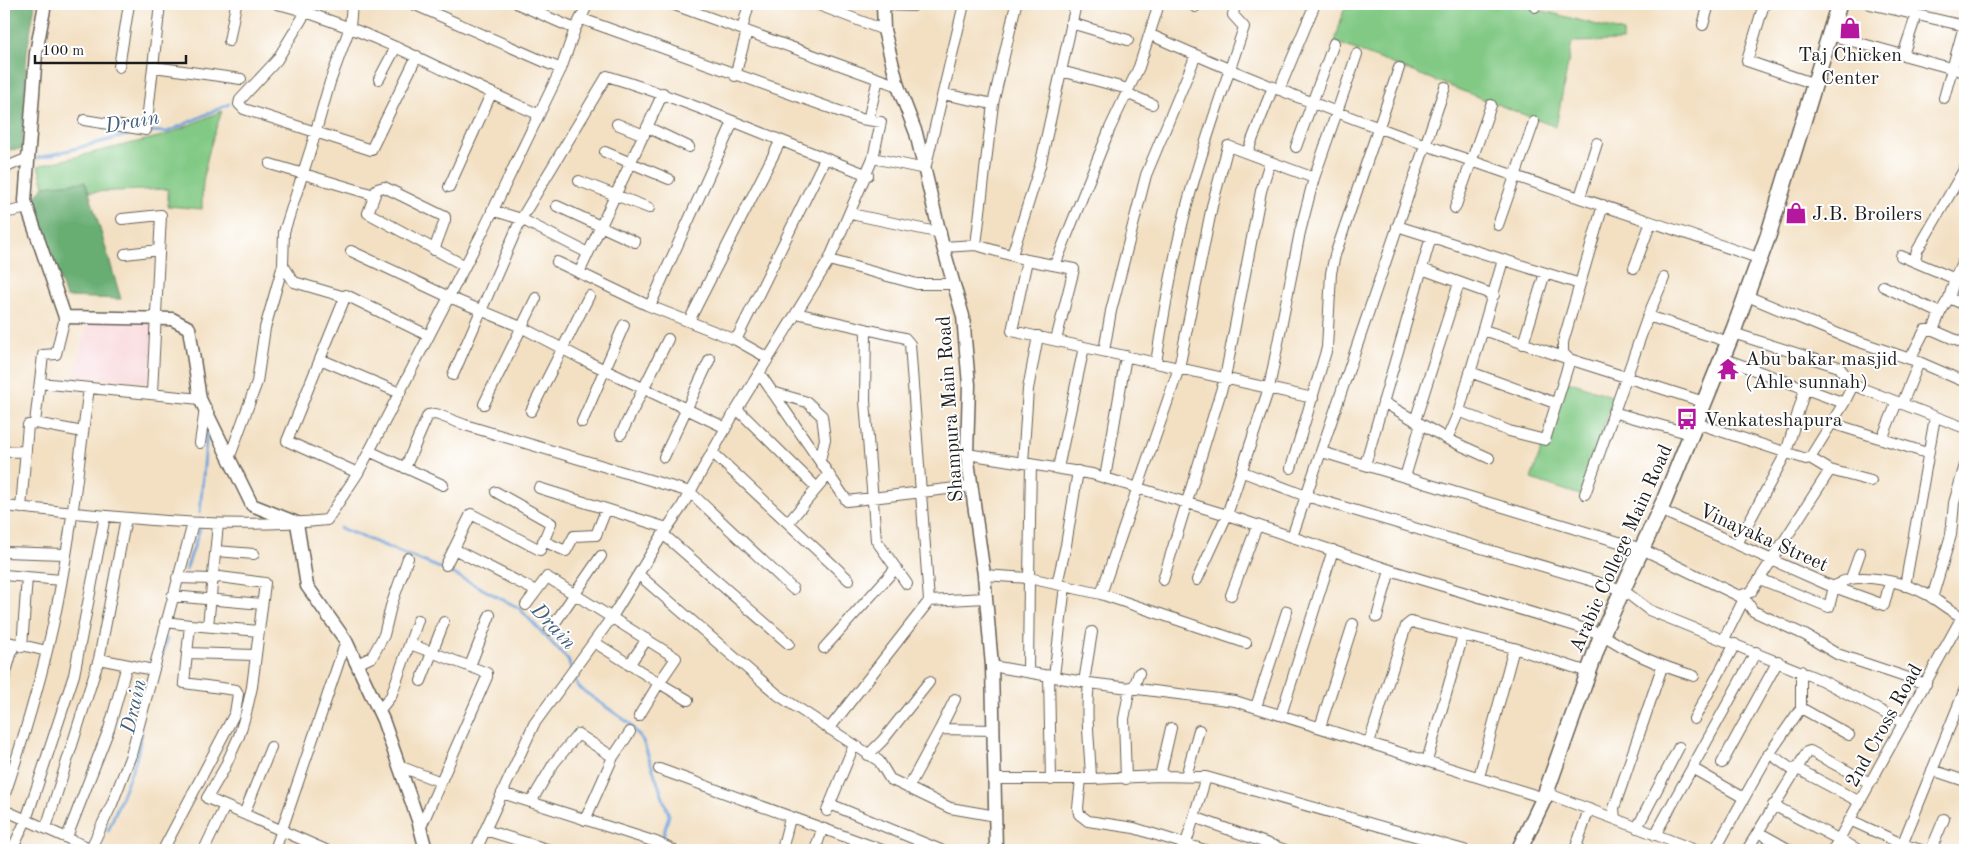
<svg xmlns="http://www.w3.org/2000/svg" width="1969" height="854" font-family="'Old Standard TT',serif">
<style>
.built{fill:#f7cfd3}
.green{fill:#81c984;stroke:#4e7250}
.forest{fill:#68ad72;stroke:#426447}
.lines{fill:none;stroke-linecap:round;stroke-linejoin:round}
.stream{stroke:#6ca3da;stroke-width:3}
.minor-casing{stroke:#676156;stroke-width:12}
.tertiary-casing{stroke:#676156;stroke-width:15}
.secondary-casing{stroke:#676156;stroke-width:18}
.minor{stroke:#fff;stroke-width:10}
.tertiary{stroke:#fff;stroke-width:12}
.secondary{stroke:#fff;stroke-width:15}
.labels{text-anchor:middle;stroke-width:4;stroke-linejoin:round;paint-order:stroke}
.poi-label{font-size:20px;fill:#1c1c1c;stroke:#fff;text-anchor:start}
.street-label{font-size:20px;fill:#1c1c1c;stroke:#fff}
.water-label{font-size:21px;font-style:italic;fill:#44607b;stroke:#fff}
</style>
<rect width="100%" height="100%" fill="#fff"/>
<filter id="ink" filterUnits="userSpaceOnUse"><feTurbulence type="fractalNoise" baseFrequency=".02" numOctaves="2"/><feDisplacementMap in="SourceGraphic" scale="10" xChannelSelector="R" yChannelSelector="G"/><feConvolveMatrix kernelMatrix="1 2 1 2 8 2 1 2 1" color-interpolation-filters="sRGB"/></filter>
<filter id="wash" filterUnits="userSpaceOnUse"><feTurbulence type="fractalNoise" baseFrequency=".0096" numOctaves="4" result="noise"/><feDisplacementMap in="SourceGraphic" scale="20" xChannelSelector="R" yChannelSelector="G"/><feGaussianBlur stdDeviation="1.12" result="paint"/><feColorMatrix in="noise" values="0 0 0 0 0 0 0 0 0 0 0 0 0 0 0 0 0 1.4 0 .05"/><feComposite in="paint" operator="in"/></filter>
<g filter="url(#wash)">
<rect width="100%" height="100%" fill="#f3e0c3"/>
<!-- built -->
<path class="built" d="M88,320L154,323L149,382L74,376Z"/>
<!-- green -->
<path class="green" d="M1384,4H1517L1624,32L1622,41L1572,42L1556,127L1335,42L1344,9Z
M222,111C210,146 201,171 202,209L168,206V189L89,192L85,182L44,186L38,166L166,135Z
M1565,380L1614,397L1580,495L1531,479Z"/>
<!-- forest -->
<path class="forest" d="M4,4H35L27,51L22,149L4,150Z
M85,182L89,192L121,299L66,297L33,199L44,186Z"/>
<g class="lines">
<!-- stream -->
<path class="stream" d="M147,131L167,132L229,104
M38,158L136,133
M200,513L207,429
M340,528L450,572L519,608L568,660L578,687L629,723L643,741L669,815L659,850
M186,570L200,529
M163,654L167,639
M108,831L136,760L142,733"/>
</g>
</g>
<g filter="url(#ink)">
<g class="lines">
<!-- minor casing -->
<g class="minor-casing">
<path id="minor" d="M277,4C295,7 311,14 328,20C401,45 467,84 538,114
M413,4L561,69
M518,4L575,29
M672,4L898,86
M816,4L884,30
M1764,4L1747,61L1815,84
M1870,4L1965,26
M883,5L913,6
M1195,7L1196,4
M1535,7V4
M306,12L277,60L240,100L239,104L244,109L371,150L417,56
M582,19L861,119L881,122L873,158
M1071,23L1128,40
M1703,25L1709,4
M742,29L749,4
M1151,35C1348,125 1556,189 1761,259
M1830,35L1965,72
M229,41L236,4
M1903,55L1914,22
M119,67L129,4
M154,67L241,79
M1061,71L1128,89
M735,76L747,31
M379,79L396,47
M1279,90L1315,4
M1126,93L1152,104
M943,94L993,104
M1944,98L1962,33
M84,120L146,130L160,4
M868,120L878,79
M617,124L644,135
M647,127L689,147
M1296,147L1334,43
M605,152L669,179
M1247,153L1273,87
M270,164L374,195
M4,168L28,158
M579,181L649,208
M449,187L491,94
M1580,197L1597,143
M557,206L635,242
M1455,208L1491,105
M492,210L521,219L588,253
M4,213L28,208
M851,214L941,233
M122,219L161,215L152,393
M1498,225L1534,122
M1397,226L1580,284
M976,245L993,104L1016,4
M943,247L976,245L1027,260L1074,269L1056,340
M434,250L445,220V217L384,187L377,189L368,213L465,266
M351,251L449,297L521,327L580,358L726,428
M125,254L159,250
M1012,255L1040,166L1076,4
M1901,256L1965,283
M829,260L917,284H954
M1027,260L1012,331L1313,398
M1503,260L1459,411L1509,431L1545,440L1568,366L1569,359L1563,353V342L1603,205
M1917,261L1915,259L1917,251L1965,168
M557,262L647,305L736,340L768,358
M1055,265L1110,128L1139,67L1159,4
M1634,268L1651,222
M1422,269L1494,295
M579,273L663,93
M1883,286L1940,313L1933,330L1965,344
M1747,296L1848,338L1919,362
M345,297L294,282L283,265L284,232L311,148L330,82L350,27L352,4
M1949,298L1955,278L1965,257
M650,306L733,122
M796,313L905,338L910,344L929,601L829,729
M1940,313L1949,298L1965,305
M1648,316L1664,278
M689,321L780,142
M866,329L865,401L876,540L907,584
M1484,330L1569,359L1704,402
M1733,333L1839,367L1853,385
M736,340L825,159
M1523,344L1545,273
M1104,351L1111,311L1146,175L1196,55
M1722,358L1844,403L1853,385L1965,428
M320,359L400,393
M1910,359L1925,330H1933
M1156,363C1164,311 1173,259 1186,209C1202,147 1224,88 1244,27L1233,15L1235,4
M1470,372L1555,403
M760,374L847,501L972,486
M453,375L521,219L607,76C696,103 781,142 868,175
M40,383L200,399
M772,392L807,402L822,416L825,439L820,460
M1383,402L1447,439L1489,458
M484,404L536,298
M1902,404L1919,362L1965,382
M737,409L817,488
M531,411L589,296
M1613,412L1691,434
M1415,421L1459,283
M582,422L624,325
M35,423L83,432
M1696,423L1806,459L1810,458L1844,403
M1831,423L1927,453
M621,434L668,339
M1447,439L1459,411
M1882,439L1897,402
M200,443L205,409
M369,451L443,485
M4,452L26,451
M712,452L849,580
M1322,452L1642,549L1739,596L1748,603L1753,611L1805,635L1837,654L1926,684
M967,454L1092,474L1227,515L1390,570L1602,634C1631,654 1660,666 1694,676
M230,456L257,382L265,328L283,265
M664,457L710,359
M1023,463L1028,389L1038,336
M1365,465L1431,237
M405,468L428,415L436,414L465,425L690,492L793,589
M1058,468L1084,347
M1291,468L1327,348L1331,273L1335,255L1399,68
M1830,470L1871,481
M1243,472L1306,496L1623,590L1649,610L1821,680L1904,723
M358,473L287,441L346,295L429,336
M1405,477L1421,424
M1105,478L1126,356
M539,488L667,528
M1585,494L1648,316L1729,342
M4,506C112,516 219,531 327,520L358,473L481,235L561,69L575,29L588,4
M21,508L28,425L35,423L43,355L56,354L65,317
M1660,510L1826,584L1884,605L1890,582
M788,523L829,474
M663,534L789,644
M1292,537L1445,87
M543,541L566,551L574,536L596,535L606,510
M1737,544L1786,453L1805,389
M454,549L536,591
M216,551L254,554
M4,552L65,554
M446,565L471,514L540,550L551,523L496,492
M4,575L61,580
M639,575L778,695L879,761L890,779L950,808L996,816
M984,575L1029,578L1031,464
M177,578L213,579L220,577L265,583L252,687L246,713L239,736L224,769L207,798L326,850
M1851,578L1860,553
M1760,579L1829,607L1834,587
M1163,580L1225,378L1261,191L1270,162
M1197,580L1227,515L1269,388L1300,232L1314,178L1357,54
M1057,584L1066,545L1078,471
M1905,586L1935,417
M1834,587C1854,568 1907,583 1928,595C1940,602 1952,613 1965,618
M1101,594L1179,368L1212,206L1228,146L1314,178
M1231,595L1257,526
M172,596L262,604
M1739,596L1751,592L1830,470L1810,458
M1932,598L1951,535L1954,503L1965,465
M929,601L986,598
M526,605L547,577L676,658L659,683L688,700
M1377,617L1390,570
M165,622L190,625
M208,626L218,524
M550,630L601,556
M1724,639L1744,599
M4,641L47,651
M594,642L659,683L639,716
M410,644L487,673V677L420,829
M22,647L27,577
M824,648L896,568
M187,653L255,655
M99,659L153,670
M357,664L372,657L384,635L391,606L408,558
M629,665L647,639
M470,666L490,615
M992,666L1089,683L1235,701L1544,798
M1028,671L1029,578L1101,594L1246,643
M1801,671V708L1849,735
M1049,675L1051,780
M1054,676L1065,586
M4,679L14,644
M421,681L444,622
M1084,682L1092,632
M1089,683C1085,715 1090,747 1091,779
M1134,687L1139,673
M1256,707L1287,611
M379,711L391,696L418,620
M1281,715L1333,550
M1694,719L1735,644
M1320,727L1353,624
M940,729L955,699
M1369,743L1406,626L1411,622L1514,648L1588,672
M1769,753L1794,771
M868,755L883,740L929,682
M1427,761L1463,635
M1722,763L1778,661
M399,766L441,782
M1692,768L1744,798
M1796,768L1860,802
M659,769L882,850
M1932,770L1965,781
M1160,776L1171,728
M1186,776L1199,730
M1479,777L1514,648
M996,779H1091L1160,776L1206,777L1464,850
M1081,779L1078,808L1079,814L1088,821L1134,828L1205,850
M1126,779L1124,719L1130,687
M908,788L940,729L994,730
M502,793L656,842L673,850
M1546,793L1615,819L1614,808L1662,667
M4,797C23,740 40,684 53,625C70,547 78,467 89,388
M531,802L554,763L578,734L613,757
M830,804L941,850
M1773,805L1859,850
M4,810L94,850
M827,811L854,745
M244,814L271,747
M1194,817L1285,850
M1615,819L1695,850
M585,820L613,757L630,732
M1850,820L1902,844L1921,850
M46,828L99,659L126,518
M1637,828L1679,747
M485,830L550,850
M1758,832L1790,850
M1655,835L1756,652
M67,837L109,729L127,665
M12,850L26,820L74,675L105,516
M90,850L112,804L131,755L193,523
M163,850L235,713L238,694L236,690L184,683L190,625L259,631
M204,850L225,806
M275,850L346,641
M476,850L534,724L612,617L663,534L681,508L732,417L829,260L873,158L925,169L964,4
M782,850L790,818
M815,850L822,830
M1184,850L1206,777
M1575,850L1589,809
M1715,850L1767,757L1801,708
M1747,850L1807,752L1810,751L1870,783
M1833,850L1962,617
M1900,850L1965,689
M1931,850L1944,819"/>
</g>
<!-- tertiary casing -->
<g class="tertiary-casing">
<path id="tertiary" d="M45,4L36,53L25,201L65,317L172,319L189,328L200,399L252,505L297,523L307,586L346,641L383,720L418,820L426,850
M883,4L884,30L898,86L916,133L943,247L963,316L969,385L967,454L984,575L992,666L996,850"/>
</g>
<!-- secondary casing -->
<g class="secondary-casing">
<path id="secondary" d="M1519,850L1544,798L1602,634L1664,501L1734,329L1768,236L1839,4"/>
</g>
<!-- minor -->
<use href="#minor" class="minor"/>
<!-- tertiary -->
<use href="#tertiary" class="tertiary"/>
<!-- secondary -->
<use href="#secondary" class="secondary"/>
</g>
</g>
<!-- icons -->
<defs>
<g id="shop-bare" transform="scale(1.725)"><path d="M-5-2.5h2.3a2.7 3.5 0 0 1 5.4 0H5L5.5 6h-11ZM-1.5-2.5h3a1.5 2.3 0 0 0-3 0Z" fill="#b5179e" stroke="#fff" stroke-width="2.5" paint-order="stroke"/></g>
<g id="temple-bare" transform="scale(1.725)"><path d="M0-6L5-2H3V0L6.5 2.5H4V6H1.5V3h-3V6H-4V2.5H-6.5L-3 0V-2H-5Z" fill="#b5179e" stroke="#fff" stroke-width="2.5" paint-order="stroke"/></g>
<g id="bus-bare" transform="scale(1.725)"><path d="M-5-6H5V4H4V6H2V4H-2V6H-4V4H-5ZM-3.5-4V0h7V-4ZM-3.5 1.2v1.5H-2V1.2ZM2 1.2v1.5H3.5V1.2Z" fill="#b5179e" stroke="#fff" stroke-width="2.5" paint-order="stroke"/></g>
</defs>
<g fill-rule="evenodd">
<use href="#shop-bare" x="1850" y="28"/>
<use href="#shop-bare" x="1796" y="213"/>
<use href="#temple-bare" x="1728" y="369"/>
<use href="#bus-bare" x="1687" y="419"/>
</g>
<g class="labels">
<!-- poi labels -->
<g class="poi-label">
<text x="1850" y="61" text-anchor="middle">Taj Chicken<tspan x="1850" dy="23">Center</tspan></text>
<text x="1812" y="220">J.B. Broilers</text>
<text x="1745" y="365">Abu bakar masjid<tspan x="1745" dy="23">(Ahle sunnah)</tspan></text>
<text x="1704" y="426">Venkateshapura</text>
</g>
<!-- street labels -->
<g class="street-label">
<text transform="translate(949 409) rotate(-94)" y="7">Shampura Main Road</text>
<text transform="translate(1764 537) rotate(24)" y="7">Vinayaka Street</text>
<text transform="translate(1620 548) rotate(-66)" y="7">Arabic College Main Road</text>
<text transform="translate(1883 725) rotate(-61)" y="7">2nd Cross Road</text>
</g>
<!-- water labels -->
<g class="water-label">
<text transform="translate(132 121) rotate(-10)" y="7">Drain</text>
<text transform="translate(554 626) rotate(47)" y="7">Drain</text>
<text transform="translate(133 706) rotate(-77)" y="7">Drain</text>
</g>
</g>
<!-- margin -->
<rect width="1969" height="854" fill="none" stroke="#fff" stroke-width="20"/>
<!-- scale -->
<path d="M35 55v8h151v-8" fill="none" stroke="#1c1c1c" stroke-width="2.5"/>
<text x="42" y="55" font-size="15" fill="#1c1c1c" stroke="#ffffff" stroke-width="4" paint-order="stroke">100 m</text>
</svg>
